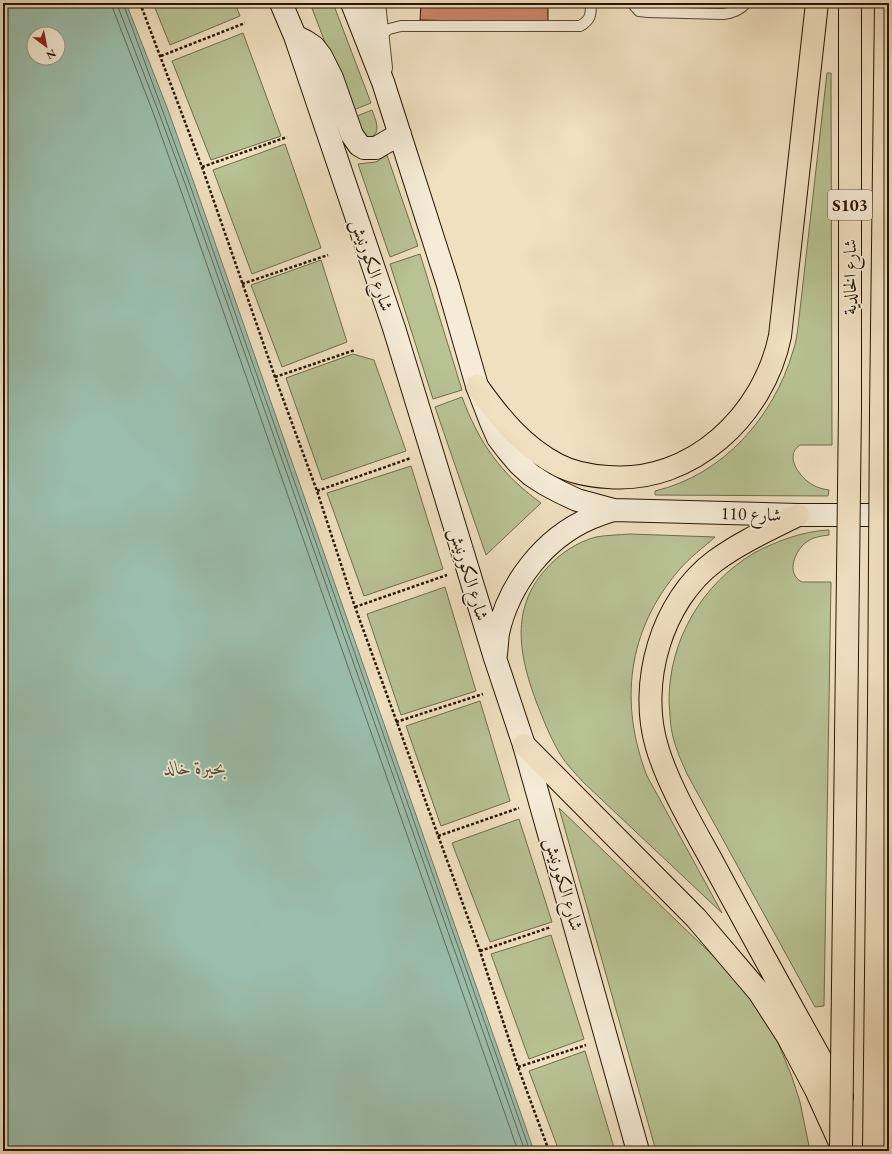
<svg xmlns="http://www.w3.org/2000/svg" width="892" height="1154" font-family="'EB Garamond',Amiri,serif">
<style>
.green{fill:#b8c293;stroke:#706c4a}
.water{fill:#9bbeac;stroke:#6d7a68;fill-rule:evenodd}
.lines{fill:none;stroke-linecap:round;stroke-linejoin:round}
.shore{stroke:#626a57;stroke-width:1}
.building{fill:#cb8668;stroke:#281502}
.service-casing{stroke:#5a4832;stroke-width:12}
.minor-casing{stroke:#5a4832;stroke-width:22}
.secondary-casing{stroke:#281502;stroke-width:24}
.primary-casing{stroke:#281502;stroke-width:24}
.path{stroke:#281502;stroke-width:2.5;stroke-dasharray:3 2;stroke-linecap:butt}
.service{stroke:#f5ebd6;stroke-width:10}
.minor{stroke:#f5ebd6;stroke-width:20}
.secondary{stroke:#f5ebd6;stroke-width:22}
.primary{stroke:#f0e0c0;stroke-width:22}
.primary-bridge-casing{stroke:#281502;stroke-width:24;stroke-linecap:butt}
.primary-bridge{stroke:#f0e0c0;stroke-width:22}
.labels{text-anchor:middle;stroke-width:3.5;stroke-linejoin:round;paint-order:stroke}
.shield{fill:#f5ebd6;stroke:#665542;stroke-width:1}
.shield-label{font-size:17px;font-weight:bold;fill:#281502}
.street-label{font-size:18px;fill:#281502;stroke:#f5ebd6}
.water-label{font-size:19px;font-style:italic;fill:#50503e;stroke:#f5ebd6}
</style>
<rect width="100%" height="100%" fill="#f0e0c0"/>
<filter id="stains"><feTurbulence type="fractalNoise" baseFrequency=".005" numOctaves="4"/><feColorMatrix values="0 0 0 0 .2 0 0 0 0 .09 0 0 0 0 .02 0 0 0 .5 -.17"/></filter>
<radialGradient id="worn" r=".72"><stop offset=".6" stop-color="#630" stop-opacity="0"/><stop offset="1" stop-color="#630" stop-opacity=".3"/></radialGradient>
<!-- green -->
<path class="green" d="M153,3H235L240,16L170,45Z
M310,3H333L371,103L351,111Z
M243,33L281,136L211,160L172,61Z
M827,73H831L832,445H800C783,456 801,479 813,485C818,488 823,489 829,490L828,496L655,495V491C723,475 774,417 793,351C796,343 797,335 798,327Z
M372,110C376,121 383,135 367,138L352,118Z
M285,144L321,248L252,274L213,170Z
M387,155L418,246L390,257L358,164L376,162Z
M420,254L462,390L433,399L390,264Z
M321,260L347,342L282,367L251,285Z
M353,354L374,360L406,451L322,480L286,378Z
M462,397C479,443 501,474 541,503L486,555L435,407Z
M411,466L443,569L364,596L327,493Z
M829,530V535C821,536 814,537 808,541C795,549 785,574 802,582H831L824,1006L815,1007L687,774C682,762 676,750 673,737C670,726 670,713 669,701C669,640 702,584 754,553C777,541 803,531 829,530Z
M630,534L715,537C703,548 689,558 679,570C627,631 619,703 647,776L722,913L583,782C575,773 566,764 560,754C550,737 543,719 536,701C519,655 510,609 546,569C559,554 577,542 596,537C607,535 619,535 630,534Z
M445,587L476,691L401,715L367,614Z
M480,701L510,801L441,826L406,726Z
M559,808L728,970L742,985L774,1033L792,1077L800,1102L810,1151H656Z
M519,819L552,922L490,942L452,843Z
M551,935L584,1039L529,1059L491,954Z
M585,1051L615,1151H559L529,1071Z"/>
<!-- water -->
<path class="water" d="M3,3H126L168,110L195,186L534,1151H3ZM34,34H58V58H34Z"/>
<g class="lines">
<!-- shore -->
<path class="shore" d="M112,3L113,9L154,115L181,191L518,1151
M118,3V7L159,113L187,189L525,1151
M123,3L191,188L530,1151"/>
</g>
<!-- building -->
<path class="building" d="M421,3H548V23L420,20Z"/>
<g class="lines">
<!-- service casing -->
<g class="service-casing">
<path id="service" d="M632,3L639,11L648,12L723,14C733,13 740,10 746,3
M378,37L389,29L401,26H580C591,20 591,14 591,3"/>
</g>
<!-- minor casing -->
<g class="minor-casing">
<path id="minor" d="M375,3L382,68"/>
</g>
<!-- secondary casing -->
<g class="secondary-casing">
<path id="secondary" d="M281,3L295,36L394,328L495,658L524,745L638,1151
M352,3L383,82L448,285L477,386L491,422L498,438L508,451L519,464L531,475L545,484L560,492L577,500L614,510L798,515H889
M295,36L305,41L314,47L321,56L332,78L352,135L359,145L364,148H376L400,134
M496,654C497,647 497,640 498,633C509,584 544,538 591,518C598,515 606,512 614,510"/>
</g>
<!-- primary casing -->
<g class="primary-casing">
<path id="primary" d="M850,3V407
M477,386C499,417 523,447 558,465C573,473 592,476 608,477C692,484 764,415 780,336L817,3
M881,411L886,3
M798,515C770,529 741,542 715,561C661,601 638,684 657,747C670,791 699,836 720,876C760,950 801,1024 842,1097
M524,745L696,918L759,992L788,1037L816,1090L841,1145"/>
</g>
<!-- path -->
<path class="path" d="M140,3L202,167L275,377L317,491L355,607L480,951L518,1067L549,1151
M161,56L245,23
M202,167L287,137
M242,284L328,255
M275,377L355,350
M317,491L411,458
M355,607L447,575
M396,722L483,694
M438,836L519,808
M480,951L551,927
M518,1067L586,1045"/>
<!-- service -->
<use href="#service" class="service"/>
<!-- minor -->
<use href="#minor" class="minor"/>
<!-- secondary -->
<use href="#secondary" class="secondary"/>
<!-- primary -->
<use href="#primary" class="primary"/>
<!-- primary-bridge casing -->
<g class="primary-bridge-casing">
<path id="primary-bridge" d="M841,1151L850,407
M874,1151L879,709L881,411"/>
</g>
<!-- primary-bridge -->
<use href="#primary-bridge" class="primary-bridge"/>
</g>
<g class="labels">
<!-- shield labels -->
<rect class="shield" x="828" y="190" width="44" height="30" rx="3"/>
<g class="shield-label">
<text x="850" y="211">S103</text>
</g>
<!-- street labels -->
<g class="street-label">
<text transform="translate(372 265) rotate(71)" y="6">شارع الكورنيش</text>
<text transform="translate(850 277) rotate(-90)" y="6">شارع الخالدية</text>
<text transform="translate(751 514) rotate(2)" y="6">شارع 110</text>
<text transform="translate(469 574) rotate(73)" y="6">شارع الكورنيش</text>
<text transform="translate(564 884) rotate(74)" y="6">شارع الكورنيش</text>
</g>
<!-- water labels -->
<g class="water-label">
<text x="195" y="774">بحيرة خالد</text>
</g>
</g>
<!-- margin -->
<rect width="892" height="1154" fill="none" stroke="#f0e0c0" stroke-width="16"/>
<rect x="4" y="4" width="884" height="1146" fill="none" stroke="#281502" stroke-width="2"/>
<rect x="8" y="8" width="876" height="1138" fill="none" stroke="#281502"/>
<!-- north arrow -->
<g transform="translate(46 46) rotate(148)"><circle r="19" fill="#f5ebd6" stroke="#a39581"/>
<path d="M0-3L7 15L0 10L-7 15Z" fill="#8f2418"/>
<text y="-6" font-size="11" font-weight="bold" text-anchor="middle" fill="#281502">N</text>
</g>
<rect width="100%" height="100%" filter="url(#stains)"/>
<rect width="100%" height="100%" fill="url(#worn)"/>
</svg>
